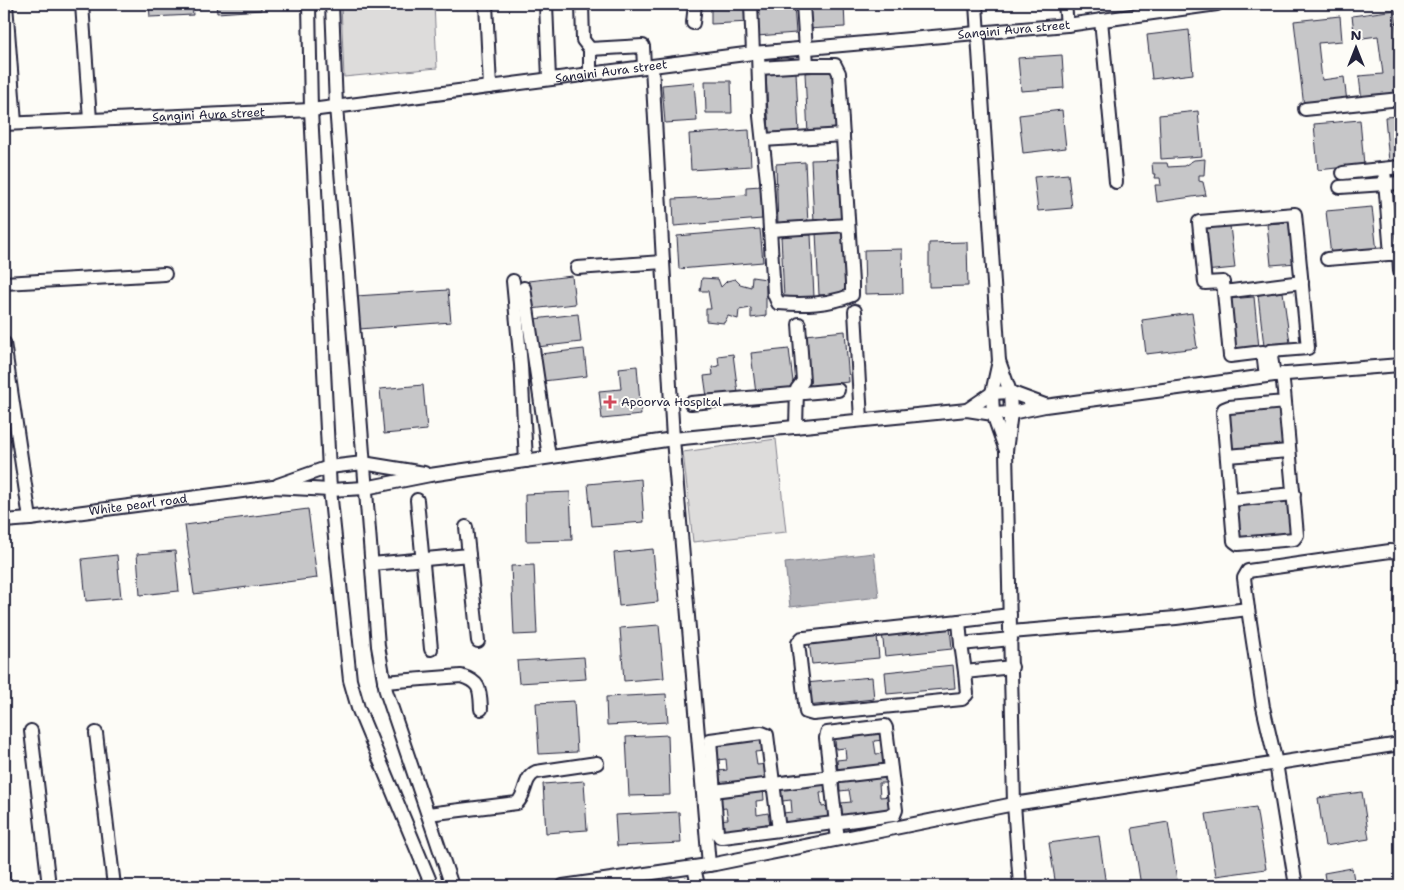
<svg xmlns="http://www.w3.org/2000/svg" width="1404" height="890" font-family="'Shantell Sans',sans-serif">
<style>
.green{fill:#dddcdb;stroke:#807f8b}
.water{fill:#b2b2b7;stroke:#787885}
.building{fill:#c6c6c8;stroke:#22223b}
.lines{fill:none;stroke-linecap:round;stroke-linejoin:round}
.minor-casing{stroke:#22223b;stroke-width:16}
.minor{stroke:#fdfcf7;stroke-width:12}
.poi-dot{fill:#d1495b;stroke:#fdfcf7;stroke-width:2}
.labels{text-anchor:middle;stroke-width:4;stroke-linejoin:round;paint-order:stroke}
.street-label{font-size:12px;fill:#22223b;stroke:#fdfcf7}
.poi-label{font-size:12px;fill:#22223b;stroke:#fdfcf7;text-anchor:start}
</style>
<rect width="100%" height="100%" fill="#fdfcf7"/>
<filter id="ink" filterUnits="userSpaceOnUse"><feTurbulence type="fractalNoise" baseFrequency=".02" numOctaves="2"/><feDisplacementMap in="SourceGraphic" scale="10" xChannelSelector="R" yChannelSelector="G"/><feConvolveMatrix kernelMatrix="1 2 1 2 8 2 1 2 1" color-interpolation-filters="sRGB"/></filter>
<g filter="url(#ink)">
<!-- green -->
<path class="green" d="M341,4H434L437,68L344,77Z
M776,439L786,532L693,542L683,452Z"/>
<!-- water -->
<path class="water" d="M874,553L879,597L790,607L785,563Z"/>
<!-- building -->
<path class="building" d="M149,4H192L193,15L150,17Z
M216,4H261V10L217,13Z
M711,4H749L750,22L711,24Z
M757,4H794L796,33L757,36Z
M806,4H844L845,27L806,29Z
M1395,10L1400,56V97L1362,102L1359,76L1383,74L1378,36L1355,39L1352,16Z
M1340,16L1342,41L1318,43L1322,80L1344,77L1347,102L1304,107L1294,21Z
M1189,30L1193,74L1152,79L1147,35Z
M1062,55L1064,88L1021,91L1018,58Z
M835,71L837,134L808,135L805,73Z
M796,72L799,134L769,135L766,73Z
M705,81H731L732,113H706Z
M694,82L697,121L665,123L662,85Z
M1062,110L1066,148L1023,153L1019,115Z
M1198,111L1202,156L1161,159L1159,115Z
M1400,116V161L1389,162L1385,117Z
M1360,120L1364,165L1318,170L1314,124Z
M749,130L751,166L691,170L689,134Z
M841,159L843,222L814,223L811,160Z
M1205,159L1204,175H1199V181L1203,182L1206,195L1157,202L1155,185H1161L1160,178H1155L1156,174H1153L1152,163H1167L1168,167L1184,166L1194,160Z
M805,162L808,225L778,226L776,164Z
M1068,174L1072,208L1038,211L1034,177Z
M761,186L762,219L674,226L673,199L746,195V187Z
M1400,204V249L1397,250L1392,205Z
M1372,207L1377,252L1331,256L1326,211Z
M1292,222L1297,263L1271,265L1267,224Z
M1230,226L1235,268L1205,271L1200,229Z
M760,229L763,262L679,269L677,236Z
M845,231L848,294L819,295L816,232Z
M811,235L814,297L784,298L781,236Z
M967,242L968,286L929,287V243Z
M902,249L903,293L865,294L864,250Z
M572,276L575,304L531,309L528,281Z
M752,277L766,279V316L751,318V308L739,310L738,319L728,316L724,323L706,321V309H711L708,291H700L702,278L718,279L721,287L727,281L735,279L740,284L751,287Z
M448,290L451,322L359,329L356,296Z
M1283,292L1290,343L1264,346L1258,295Z
M1254,297L1259,348L1233,351L1228,299Z
M1192,313L1197,348L1146,354L1142,320Z
M578,314L581,342L537,347L534,319Z
M845,331L849,382L810,386L805,335Z
M584,349L587,376L543,381L540,354Z
M789,349L794,390L756,394L751,353Z
M733,354L738,393L707,397L704,376L713,375L712,367L719,366L718,356Z
M637,366L641,415L602,419L599,391L621,389L619,368Z
M423,385L427,430L384,434L380,389Z
M1283,406L1287,445L1230,452L1226,412Z
M641,479L644,522L592,526L588,484Z
M570,492L572,540L526,541L525,494Z
M1291,497L1295,536L1241,542L1237,503Z
M308,509L317,578L194,594L185,525Z
M653,549L658,602L619,606L614,553Z
M175,551L179,591L140,595L137,554Z
M117,555L121,598L86,601L82,559Z
M534,565L537,634L514,635L511,566Z
M659,625L664,678L624,681L620,628Z
M950,627L952,649L885,656L882,633Z
M877,635L879,658L812,664L809,642Z
M584,657L586,679L519,683L517,661Z
M953,665L955,688L887,694L885,672Z
M872,677L874,699L807,706L805,683Z
M666,694L668,722L607,725L606,697Z
M574,701L577,752L539,754L536,703Z
M881,727L883,740L874,741L876,754L887,753L888,764H883V766L838,771L837,760L846,759L845,748L836,749L834,732Z
M668,735L670,795L629,796L626,737Z
M762,738L764,751L755,752L757,765L768,764L769,775H764L765,781L720,787L718,771L727,770L726,759L717,760L715,743Z
M886,772L887,783H879L880,797L891,796L893,806L888,807V813L843,818L841,803L851,802L849,790L840,791L839,777Z
M827,779L829,792L820,793L822,807L833,805L834,816L829,817L830,823L785,828L783,813L792,812L791,800L782,801L780,785Z
M584,781L587,830L546,833L543,784Z
M763,787L764,800L756,801L757,815L768,813L770,824H765V831L720,836L718,820L728,819L726,808L718,809L716,793Z
M1362,792L1369,839L1325,846L1318,798Z
M1256,807L1266,869L1216,876L1206,814Z
M679,812L681,843L617,846L615,815Z
M1168,822L1177,880L1141,886L1132,828Z
M4,836H7L10,878H4Z
M1099,836L1106,886H1056L1049,843Z
M1352,868L1355,886H1326L1324,873Z"/>
<g class="lines">
<!-- minor casing -->
<g class="minor-casing">
<g id="minor">
<path d="M6,4L15,123"/>
<path d="M82,4L90,120"/>
<path d="M309,4L311,110L330,490L350,680L358,708L432,886"/>
<path d="M332,4L336,106L378,646L386,691L452,886"/>
<path d="M486,4L490,87"/>
<path d="M546,4L549,79"/>
<path d="M582,4L583,40L590,49"/>
<path d="M751,4L753,53"/>
<path d="M976,4L999,361L1010,392L1011,413L1006,451L1014,804L1020,886"/>
<path d="M1065,4L1067,25"/>
<path d="M1101,20L1116,182"/>
<path d="M693,23L695,4"/>
<path d="M758,53L760,116L767,181L774,294L778,303C803,305 829,305 852,295V283L839,73L835,65H807L803,4"/>
<path d="M652,66L673,439L709,865"/>
<path d="M759,68L807,65"/>
<path d="M590,74V49L643,46L644,67"/>
<path d="M1305,109L1400,99"/>
<path id="s1" d="M4,124L311,110L753,53L1067,25L1217,4"/>
<path d="M763,140L843,135"/>
<path d="M1384,169L1391,254"/>
<path d="M1343,173L1400,167"/>
<path d="M1340,187L1400,183"/>
<path d="M770,230L848,225"/>
<path d="M1399,253L1400,271"/>
<path d="M1327,259L1400,253"/>
<path d="M577,268L663,262"/>
<path d="M513,281L521,365L526,461"/>
<path d="M4,283L165,274"/>
<path d="M524,288L549,457"/>
<path d="M1224,292L1302,282"/>
<path d="M855,311L861,420"/>
<path d="M4,343L30,519"/>
<path d="M999,361L992,393L993,414L1005,448"/>
<path d="M1282,374L1284,391L1297,535L1294,539L1238,544L1234,541L1223,413L1224,409L1229,407L1285,402"/>
<path d="M1266,376L1263,352L1230,356L1223,282L1205,283L1199,222L1295,214L1308,348L1270,351L1274,375"/>
<path d="M691,403L838,390"/>
<path d="M967,410L992,393L1010,392L1045,405"/>
<path d="M796,427L797,389L803,381L799,324"/>
<path d="M1227,456L1289,451"/>
<path d="M278,485L329,467L363,463L424,473"/>
<path d="M417,500L431,649"/>
<path d="M1231,500L1294,494"/>
<path id="s2" d="M4,521L30,519L273,487L330,490L365,488L430,475L673,439L967,410L993,414L1011,413L1045,406L1274,375L1400,365"/>
<path d="M466,527L469,555"/>
<path d="M372,564L469,555L478,641"/>
<path d="M1248,609L1244,578L1248,571L1390,551L1400,552"/>
<path d="M959,621L1010,615"/>
<path d="M1011,632L1176,618L1248,609L1263,707L1276,763L1296,886"/>
<path d="M1011,639L961,644L959,621L805,638H802L798,643L806,712L813,714L962,699L967,694L965,672L1012,667"/>
<path d="M961,644L965,672"/>
<path d="M384,682L461,676C481,682 480,690 481,709"/>
<path d="M31,731L49,886"/>
<path d="M96,733L114,886"/>
<path d="M713,791L891,770"/>
<path d="M428,814L517,803C527,794 523,778 536,772L597,763"/>
<path d="M779,830L767,735L762,733L710,740L717,833L720,837H723C780,830 836,823 892,815H894L896,810L886,728L885,726L827,733L826,738L836,823L838,839"/>
<path d="M694,867L698,886"/>
<path d="M563,886L715,864L1014,804L1400,744"/>
</g>
</g>
<!-- minor -->
<use href="#minor" class="minor"/>
</g>
</g>
<!-- markers -->
<path class="poi-dot" d="M607.5 394.5h5v5h5v5h-5v5h-5v-5h-5v-5h5z"/>
<g class="labels">
<!-- street labels -->
<g class="street-label">
<text dy="4" stroke="none"><textPath href="#s1" startOffset="1015">Sangini Aura street</textPath></text>
<text dy="4" stroke="none"><textPath href="#s1" startOffset="610">Sangini Aura street</textPath></text>
<text dy="4" stroke="none"><textPath href="#s1" startOffset="205">Sangini Aura street</textPath></text>
<text dy="4" stroke="none"><textPath href="#s2" startOffset="135">White pearl road</textPath></text>
</g>
<!-- poi labels -->
<g class="poi-label">
<text x="621" y="406">Apoorva Hospital</text>
</g>
</g>
<!-- margin -->
<rect width="1404" height="890" fill="none" stroke="#fdfcf7" stroke-width="20"/>
<rect x="10" y="10" width="1384" height="870" fill="none" stroke="#22223b" stroke-width="2" filter="url(#ink)"/>
<!-- north arrow -->
<g transform="translate(1356 48)" stroke="#fdfcf7" stroke-width="4" paint-order="stroke">
<path d="M0-4L9 19L0 12L-9 19Z" fill="#22223b"/>
<text y="-8" font-size="14" font-weight="bold" text-anchor="middle" fill="#22223b">N</text>
</g>
</svg>
